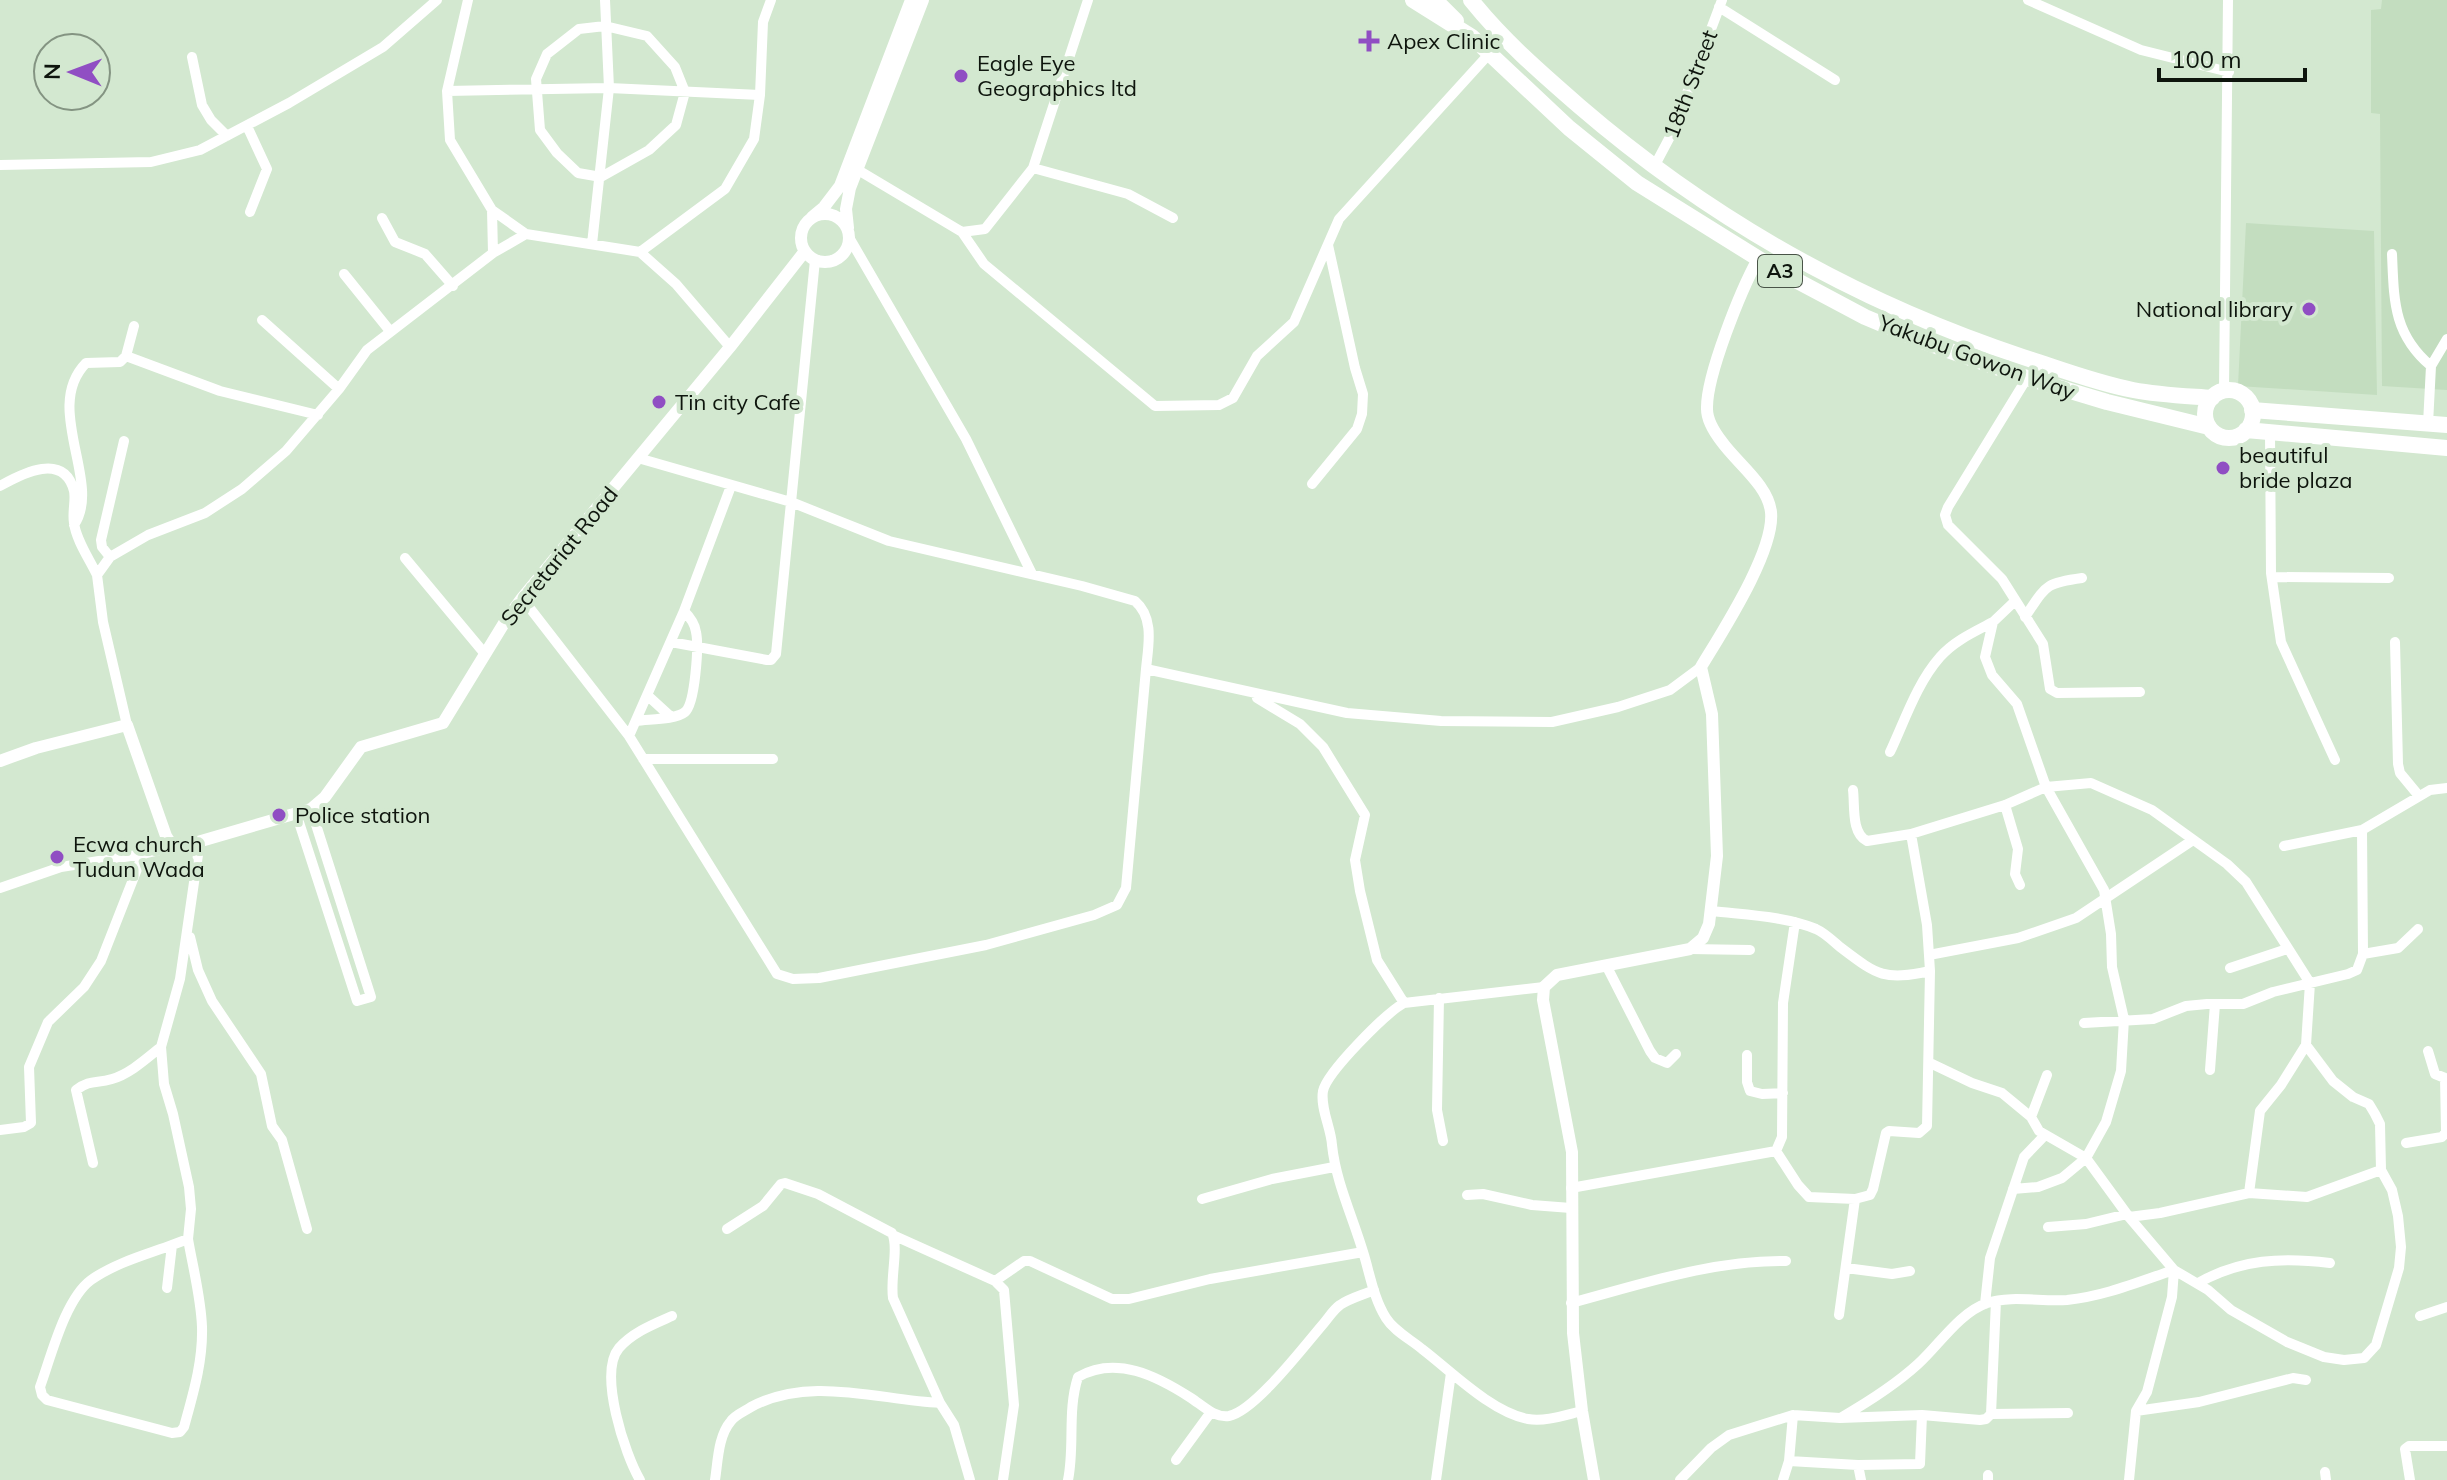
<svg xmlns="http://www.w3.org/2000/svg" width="2447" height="1480" font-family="Mulish,sans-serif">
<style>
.built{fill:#c3ddbf}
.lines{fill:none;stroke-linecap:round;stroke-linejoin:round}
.minor{stroke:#fff;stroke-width:10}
.tertiary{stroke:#fff;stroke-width:12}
.trunk{stroke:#fff;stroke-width:16}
.poi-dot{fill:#904ec3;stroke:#d3e8d0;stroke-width:3}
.labels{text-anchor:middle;stroke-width:8;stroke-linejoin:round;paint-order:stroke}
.shield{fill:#d3e8d0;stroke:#495448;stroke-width:2}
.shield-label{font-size:20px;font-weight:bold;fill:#0e150d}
.poi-label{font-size:22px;fill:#0e150d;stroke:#d3e8d0;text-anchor:start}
.street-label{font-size:22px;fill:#0e150d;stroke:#d3e8d0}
</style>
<rect width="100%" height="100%" fill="#d3e8d0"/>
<!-- built -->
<path class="built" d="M2382,0H2447V390L2382,386L2380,114L2371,113V10L2381,9Z
M2246,223L2374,231L2377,395L2238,386Z"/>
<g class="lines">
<!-- minor -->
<path class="minor" d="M468,0L447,91L450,140L492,210L526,234L640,252L725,189L754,139L760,95L763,22L771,0
M2028,0L2141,50L2229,72
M1719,7L1835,80
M605,26L647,36L675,67L685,92L676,125L649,150L601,177L578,173L557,153L540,130L536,79L547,54L579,29Z
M192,57L202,105L211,120L227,136
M447,91L609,88L760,95
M247,126L267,169L250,212
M0,165L151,162L200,150L289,103L383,47L437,0
M1654,167L1672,133L1722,0
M1033,168L1128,194L1173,218
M858,170L962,232L985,229L1033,168L1088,0
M492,210L493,253
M382,218L395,242L425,254L453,286
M962,232L984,264L1155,406L1219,405L1233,398L1257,356L1294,322L1339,219L1489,54
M850,239L966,439L1032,574
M592,244L609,88L605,0
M640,252L676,284L730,347
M2392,254C2394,300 2393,334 2431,366
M344,274L390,331
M262,320L339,389
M126,356L220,391L318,415
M2027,378L1948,507L1945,515L1948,525L2002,579L2043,644L2050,689L2057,693L2140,692
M2224,391L2228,0
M2428,424L2431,366L2447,339
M2270,433L2271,573L2281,642L2335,760
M1312,484L1357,429L1362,414L1363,394L1355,368L1328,245
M0,486C23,473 64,452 74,491C76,501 72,512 74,523C76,540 90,560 97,575
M74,525C103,483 42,408 86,363L120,362L126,356L134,326
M110,557L102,547L101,540L124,441
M405,558L485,654
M2272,577L2389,578
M522,598L629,736L777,974L793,979L819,978L986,945L1094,915L1117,905L1126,888L1146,669C1148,647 1155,618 1135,601L1082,586L889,541L791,502L638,458
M2025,617C2046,586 2044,583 2082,578
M671,642L767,660H771L776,654L815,260
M2395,642L2398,764L2400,773L2419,796
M1146,669L1347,713L1441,721L1552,722L1618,707L1670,690L1701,667
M647,695L670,716
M1257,698L1300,724L1323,747L1365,815L1355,860L1360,891L1377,960L1404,1003
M636,721C649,719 675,720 685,712C695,704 699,646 696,632C695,624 690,617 684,611
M127,725L103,622L97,575L110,557L148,535L205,513L242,489L286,451L339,389L367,350L493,253L526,234
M629,736L684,611L731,486
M1890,752C1905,720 1917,683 1940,657C1954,641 1974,632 1993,622
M643,759H773
M1853,790C1855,806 1851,833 1867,841L1911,834
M2005,805L2018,849L2015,874L2020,885
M296,813L357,1001L371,997L311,809
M2284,846L2362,830L2430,790L2447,788
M0,888L61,867L143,854L173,847
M1712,911C1746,915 1784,916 1816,929C1825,933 1833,941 1840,947C1877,975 1883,981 1930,971
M190,937L198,970L212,1001L261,1074L272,1126L282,1140L307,1229
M1690,949L1750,950
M2363,954L2398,948L2418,929
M1929,955L2018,938L2076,918L2193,840
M1606,965L1650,1051L1655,1058L1667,1063L1676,1054
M2230,968L2287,949
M1544,987L1404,1003C1386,1013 1327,1072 1323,1091C1320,1108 1331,1128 1332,1145C1336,1183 1353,1217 1364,1255C1370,1275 1374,1299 1386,1318C1394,1331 1410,1339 1422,1349C1451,1371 1491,1412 1528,1419C1545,1422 1565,1415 1582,1411
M1439,998L1437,1110L1443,1141
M2084,1023L2153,1019L2186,1006L2207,1004H2243L2273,992L2348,974L2357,970L2363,954L2362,830
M1747,1055V1082L1750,1091L1762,1094L1783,1093
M1930,1063L1972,1083L2002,1093L2031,1117L2039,1131L2086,1158L2129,1217L2174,1270L2208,1290L2231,1310L2287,1342L2324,1357L2344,1360L2364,1358L2376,1345L2399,1268L2401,1247L2398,1216L2392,1190L2381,1170L2380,1124L2375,1114L2369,1104L2353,1097L2333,1081L2306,1045
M2210,1070L2215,1004
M2031,1117L2047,1075
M0,1130L24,1127L31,1123L29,1067L48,1022L84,987L101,961L143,854
M2406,1143L2442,1137L2446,1132L2445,1078L2435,1074L2428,1051
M1776,1151L1782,1137L1783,1003L1795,922
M1776,1151L1798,1185L1809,1197L1855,1199
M93,1163L76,1090C91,1079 96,1084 112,1079C130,1074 147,1058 161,1047
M1571,1188L1776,1151
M2013,1189L2038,1187L2062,1178L2086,1158L2106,1122L2121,1071L2124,1019L2112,967L2111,934L2104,890L2046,787L2017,704L1992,675L1985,657L1993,622L2014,602
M1467,1195L1483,1194L1532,1205L1571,1208
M1202,1199L1272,1179L1334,1167
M2129,1217L2160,1213L2249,1193L2307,1197L2381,1170
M2048,1227L2086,1224L2127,1214
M727,1229L763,1206L781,1184L785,1183L818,1194L892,1233C899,1248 890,1278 893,1298L940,1403L954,1425L970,1480
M895,1236L995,1281L1004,1290L1014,1405L1003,1480
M172,1245C145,1255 115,1263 91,1280C65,1299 51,1357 40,1387L42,1395L47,1400L172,1433L180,1432L184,1427C193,1394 203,1362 202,1327C201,1298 193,1268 188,1239
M1846,1268L1892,1274L1910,1271
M995,1281L1024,1261H1030L1112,1299H1129L1210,1279L1363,1252
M2198,1283C2241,1259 2282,1257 2330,1263
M167,1288L172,1245L188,1239L191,1209L189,1187L173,1114L164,1084L161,1047L180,979L200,841
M1571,1303C1642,1284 1712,1260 1786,1261
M1985,1304L1990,1258L2024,1157L2045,1135
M1839,1315L1855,1199L1870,1195L1873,1189L1886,1133L1889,1131L1919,1133L1927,1126L1930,971L1927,925L1911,834L2005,805L2046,787L2091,783L2152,810L2227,864L2246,882L2310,983L2306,1045L2281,1085L2260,1111L2249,1193
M2420,1316L2447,1307
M2136,1411L2199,1402L2293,1378L2306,1380
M1991,1414L1996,1301
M1842,1417C1868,1402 1895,1385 1918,1364C1939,1345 1959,1313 1987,1303C2011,1295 2042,1302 2067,1300C2105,1296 2138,1282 2174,1270
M1176,1460L1211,1412
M1789,1461L1858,1465
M2325,1472L2326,1480
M640,1480C625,1455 598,1373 619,1348C633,1332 654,1324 672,1316
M715,1480C718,1461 718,1436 731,1421C735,1415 745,1411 751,1407C810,1375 878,1400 940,1403
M1068,1480C1075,1446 1067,1411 1078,1377C1116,1355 1157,1376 1191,1398C1202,1405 1214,1418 1229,1416C1255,1411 1305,1345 1324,1323C1329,1317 1334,1309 1340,1305C1350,1298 1363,1295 1374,1290
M1436,1480L1451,1373
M1680,1480L1711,1448L1729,1435L1793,1415L1840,1418L1922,1415L1980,1420L1986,1419L1991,1414L2068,1413
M1783,1480L1789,1461L1793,1415
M1861,1480L1858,1465L1920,1464L1922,1415
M1988,1480V1475
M2129,1480L2136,1411L2147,1392L2172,1297L2174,1270
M2410,1480L2405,1449L2409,1446H2447"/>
<!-- tertiary -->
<path class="tertiary" d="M801 238a24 24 0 1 1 48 0a24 24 0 1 1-48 0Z
M812,217L824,207L840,186L911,0
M848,228L846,209L850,188L923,0
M0,761L36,748L127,725L166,836L173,847L184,846L311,809L325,797L361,747L443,723L506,620L522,598L730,347L805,251
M1594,1480L1582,1411L1573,1333L1572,1152L1543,1000L1544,987L1557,975L1690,949L1703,938L1709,924L1717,856L1712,714L1701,667C1722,632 1775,551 1771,512C1768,485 1737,463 1722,442C1715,433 1707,421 1707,409C1706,376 1741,290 1758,259"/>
<!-- trunk -->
<path class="trunk" d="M1413,0L1472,37L1569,128L1637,183L1775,269L1865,317L1922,341L2027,378L2107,402L2209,427
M1435,0L1456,21
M1471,0C1503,40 1541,73 1579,106C1709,218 1860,303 2023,357C2060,369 2096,383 2133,390C2159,395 2186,396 2212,398
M2205 414a24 24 0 1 1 48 0a24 24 0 1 1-48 0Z
M2252,410L2447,425
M2246,430L2447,448"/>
</g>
<!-- markers -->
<g class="poi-dot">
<path d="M1365 29h8v8h8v8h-8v8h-8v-8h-8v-8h8z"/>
<circle cx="961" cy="76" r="8"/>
<circle cx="2309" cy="309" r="8"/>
<circle cx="659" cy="402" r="8"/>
<circle cx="2223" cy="468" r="8"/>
<circle cx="279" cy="815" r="8"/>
<circle cx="57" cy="857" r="8"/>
</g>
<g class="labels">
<!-- shield labels -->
<rect class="shield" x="1758" y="255" width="44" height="32" rx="6"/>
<g class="shield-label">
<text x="1780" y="278">A3</text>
</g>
<!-- poi labels -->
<g class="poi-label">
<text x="1387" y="49">Apex Clinic</text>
<text x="977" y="71">Eagle Eye<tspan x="977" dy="25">Geographics ltd</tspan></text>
<text x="2293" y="317" text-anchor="end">National library</text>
<text x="675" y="410">Tin city Cafe</text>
<text x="2239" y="463">beautiful<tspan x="2239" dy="25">bride plaza</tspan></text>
<text x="295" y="823">Police station</text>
<text x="73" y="852">Ecwa church<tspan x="73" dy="25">Tudun Wada</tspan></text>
</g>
<!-- street labels -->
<g class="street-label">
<text transform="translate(1690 84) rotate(-69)" y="8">18th Street</text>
<text transform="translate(1977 357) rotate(20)" y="8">Yakubu Gowon Way</text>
<text transform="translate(559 556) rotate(-51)" y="8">Secretariat Road</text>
</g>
</g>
<!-- north arrow -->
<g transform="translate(72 72) rotate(271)"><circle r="38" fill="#d3e8d0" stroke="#849482" stroke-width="2"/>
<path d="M0-6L14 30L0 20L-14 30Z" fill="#904ec3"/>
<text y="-12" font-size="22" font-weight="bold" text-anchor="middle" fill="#0e150d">N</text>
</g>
<!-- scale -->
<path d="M2159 68v12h146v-12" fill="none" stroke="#0e150d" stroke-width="4"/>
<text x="2171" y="68" font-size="24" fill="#0e150d" stroke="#d3e8d0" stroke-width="6" paint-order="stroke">100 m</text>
</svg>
